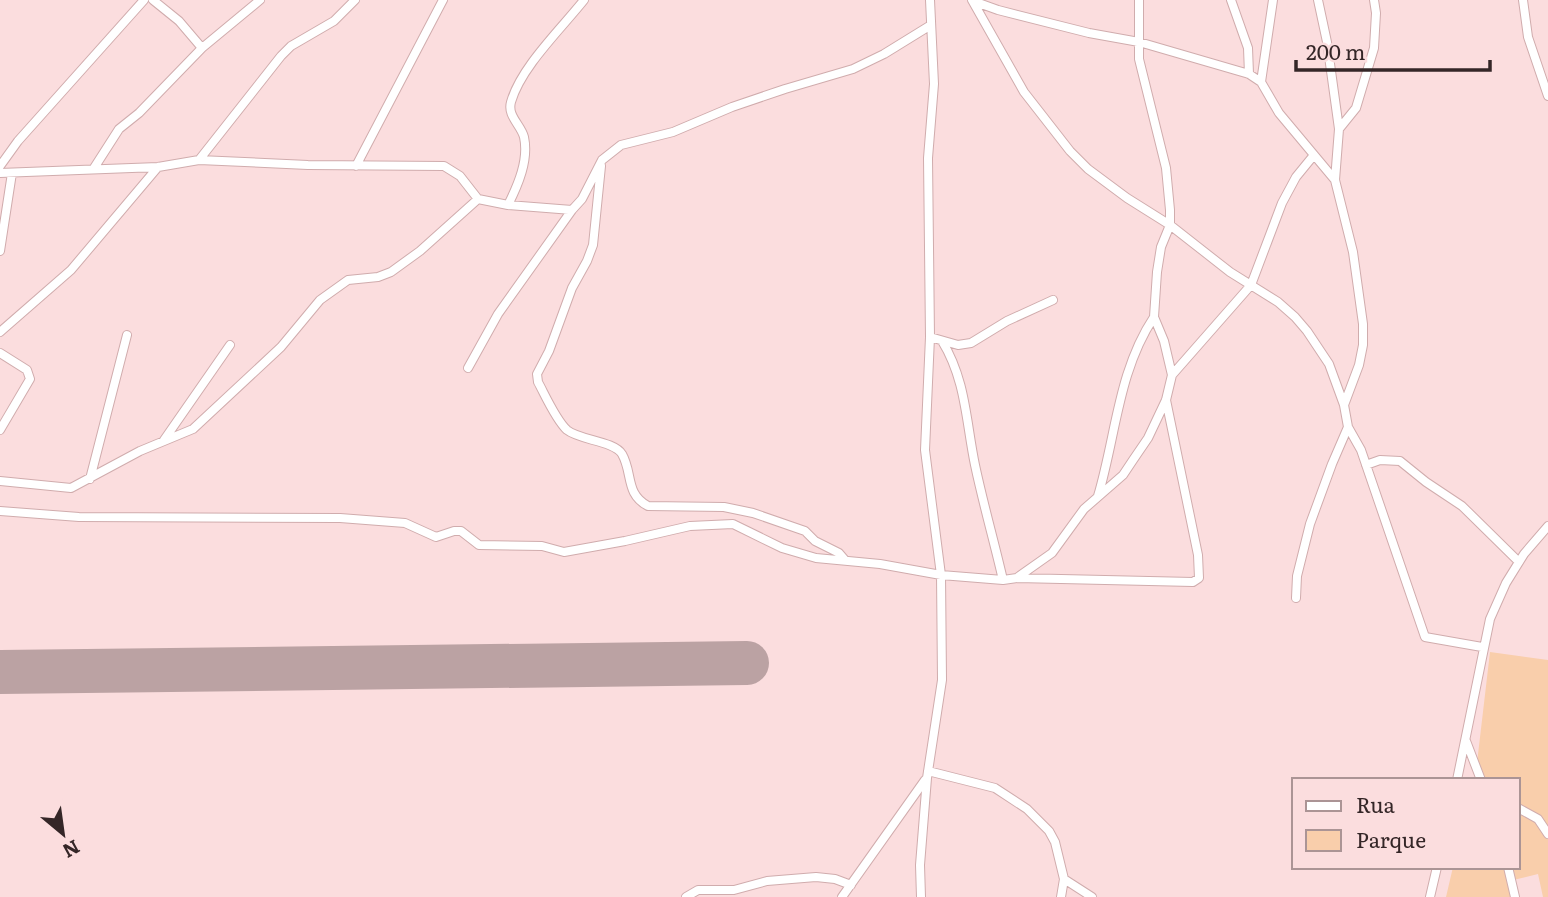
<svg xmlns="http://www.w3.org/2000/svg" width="1548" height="897" font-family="Literata,serif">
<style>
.green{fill:#f9ceab}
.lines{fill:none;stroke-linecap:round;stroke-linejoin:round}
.runway{stroke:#bba2a3;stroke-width:44}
.minor-casing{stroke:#d0acad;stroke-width:10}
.minor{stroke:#fff;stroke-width:8}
</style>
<rect width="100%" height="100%" fill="#fbddde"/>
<!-- green -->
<path class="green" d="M1490,652L1548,660V897H1543L1538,874L1509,881L1512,897H1446L1453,867H1518V780H1475Z"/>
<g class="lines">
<!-- runway -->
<path class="runway" d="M0,672L747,663"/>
<!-- minor casing -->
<g class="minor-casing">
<path id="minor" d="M153,0L179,21L202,48
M972,0L1024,92L1070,151L1088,169L1127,198L1170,225L1230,272L1278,302L1295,317L1307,331L1329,364L1344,405
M1139,0V59L1166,168L1170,210V225L1161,247L1157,272L1154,317L1164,341L1172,375
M1231,0L1248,48L1249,74
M1318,0L1327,42L1339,129
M1523,0L1528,37L1548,96
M973,1L998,10L1089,33L1139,42L1249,74L1261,82L1279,113L1335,180
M1261,82L1273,0
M199,160L281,56L291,46L334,21L355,0
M0,166L18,141L144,0
M356,166L443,0
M601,166L593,245L587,261L572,288L549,351L537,374L538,382C545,395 556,420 567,430C579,440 614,441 622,454C633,473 625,494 648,506L724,507L753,513L805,531L815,541L839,553L845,560
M94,168L119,129L139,113L202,48L260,0
M0,173L158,167L199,160L308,165L444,166L460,176L478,199L508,205L572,210L582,199L602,160L621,145L673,132L732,107L785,89L853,69L884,54L931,25
M508,205C518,185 529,160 524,137C521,125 507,116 511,102C521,67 561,29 584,0
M0,251L12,173
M0,332L71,270L158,167
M930,337L958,345L971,343L1007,321L1053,300
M942,341C966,380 966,422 975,465C983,503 994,541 1003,580
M0,353L27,370L30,379L0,430
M468,368L498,314L572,210
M1348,427L1361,450L1425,637L1482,647
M164,440L230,345
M1366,465L1380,460L1400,461L1426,482L1462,506L1519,562
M90,479L127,335
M0,481L71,488L140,451L193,429L281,347L320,300L348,280L378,277L391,272L420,251L478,199
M1098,496C1116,436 1118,371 1154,317
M0,511L79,517L340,518L405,523L436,537L454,531H461L479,545L542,546L564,552L625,541L690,526L733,524L782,548L816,558L880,564L941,575L1003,580L1017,578L1193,582L1199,578L1198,555L1166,400
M1018,577L1052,553L1084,509L1123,475L1133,460L1148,438L1166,400L1172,375L1251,285L1282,203L1296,177L1314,155
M1296,598L1297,576L1310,524L1332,464L1348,427L1344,405L1359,365L1363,345V324L1353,252L1335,180L1339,129L1356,108L1374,48L1376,13L1374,0
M1466,741L1481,780
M928,771L995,788L1027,809L1049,831L1055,842L1064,879
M1457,780L1490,619L1506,583L1524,554L1548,526
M1518,808L1538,819L1548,834
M1508,867L1515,897
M686,897L698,890H734L767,881L816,877L835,879L851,885
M842,897L925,780
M921,897L920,865L927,778L942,680L941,575L925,450L930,337L928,158L934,84L930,0
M1061,897L1064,879L1092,897
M1430,897L1437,867"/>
</g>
<!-- minor -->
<use href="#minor" class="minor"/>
</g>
<!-- legend -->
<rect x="1292" y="778" width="228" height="91" fill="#fbddde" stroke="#ab9495" stroke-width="2"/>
<rect x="1306" y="801" width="35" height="10" fill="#ffffff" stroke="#ab9495" stroke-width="2"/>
<text x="1356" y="813" font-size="21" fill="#342627">Rua</text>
<rect x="1306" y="830" width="35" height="21" fill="#f9ceab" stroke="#ab9495" stroke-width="2"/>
<text x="1356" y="848" font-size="21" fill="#342627">Parque</text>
<!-- north arrow -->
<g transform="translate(63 834) rotate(151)" stroke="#fbddde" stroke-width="5" paint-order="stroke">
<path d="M0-5L12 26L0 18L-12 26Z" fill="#342627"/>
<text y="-10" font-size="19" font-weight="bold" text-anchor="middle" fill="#342627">N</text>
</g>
<!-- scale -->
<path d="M1296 60v10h194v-10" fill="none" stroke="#342627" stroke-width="3.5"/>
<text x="1306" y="60" font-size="21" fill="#342627" stroke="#fbddde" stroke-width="5" paint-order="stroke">200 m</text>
</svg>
